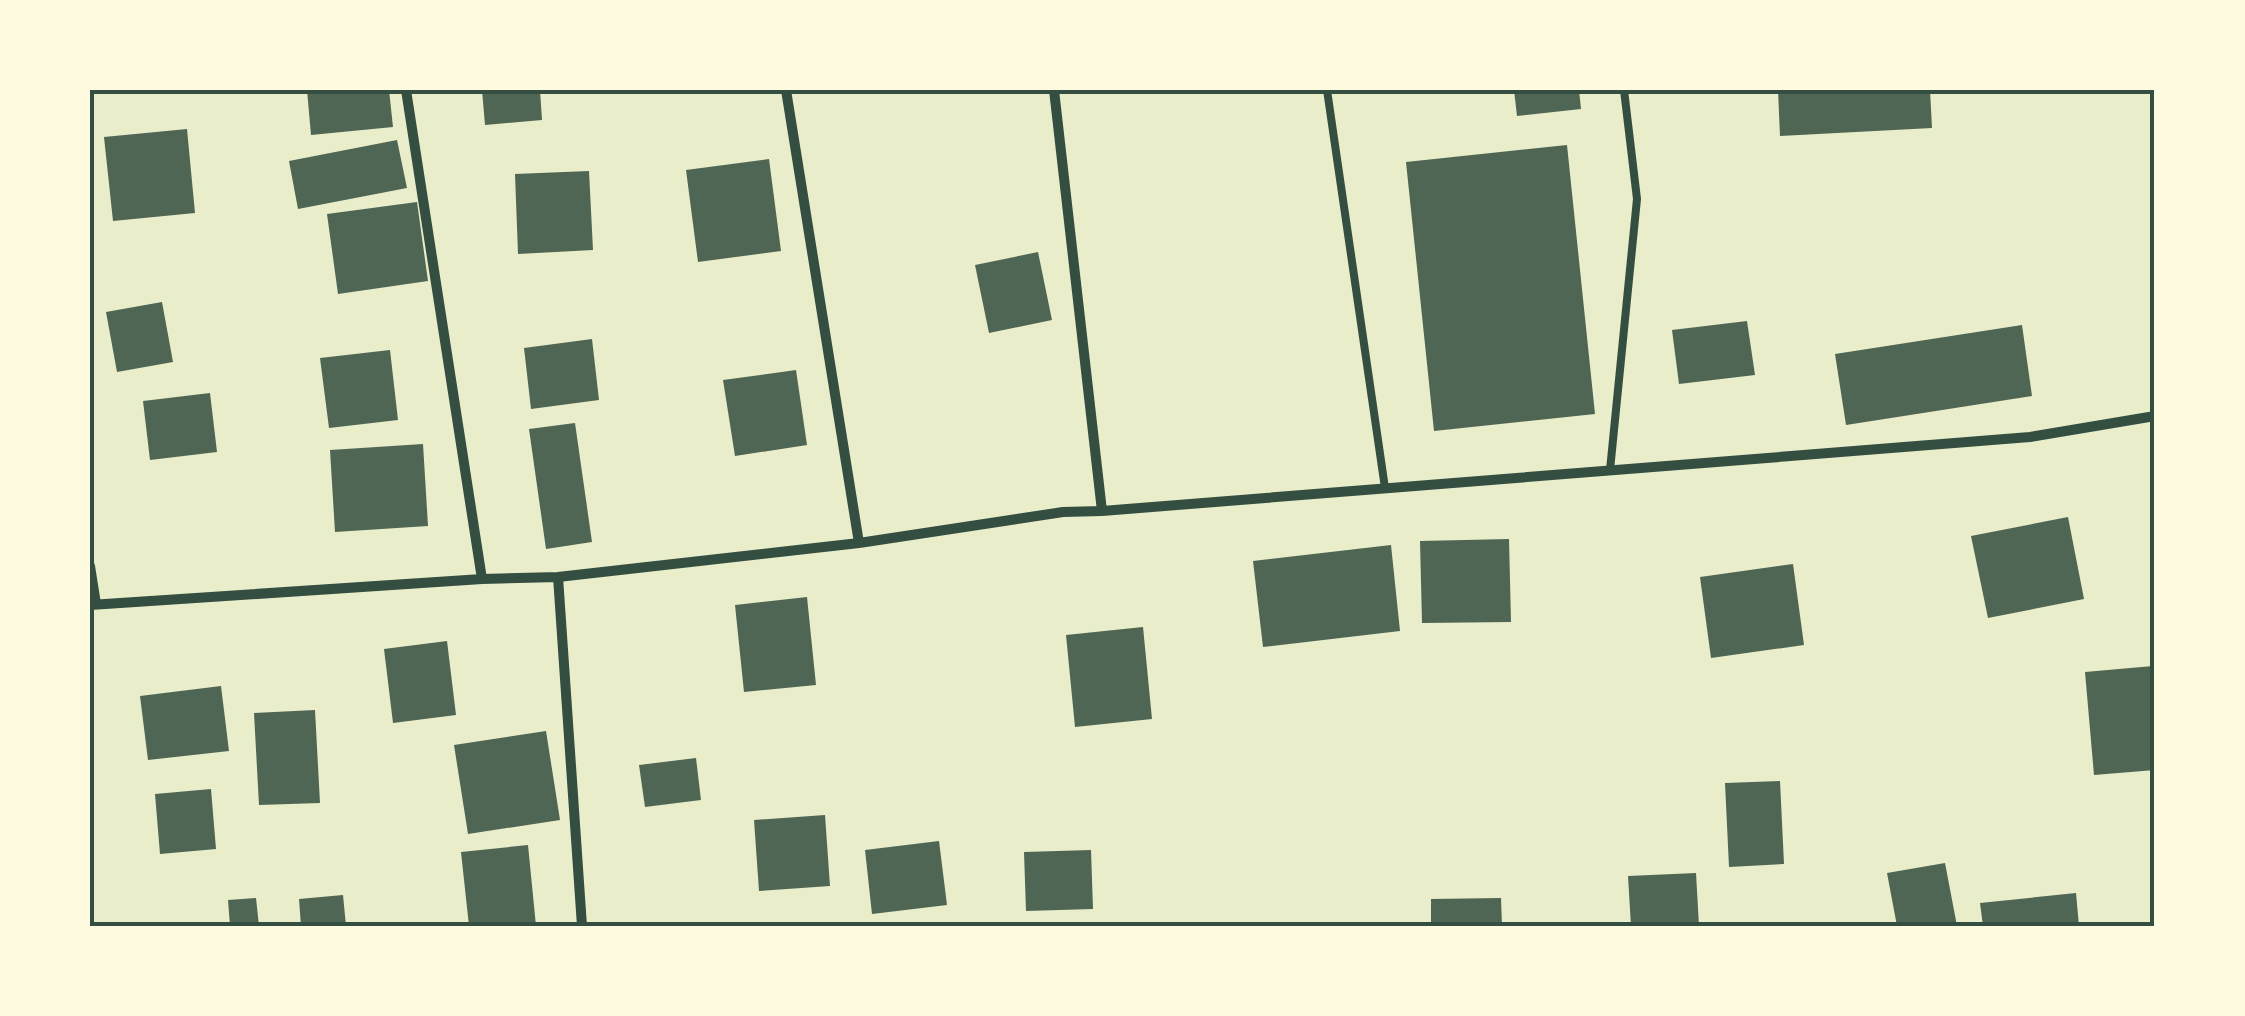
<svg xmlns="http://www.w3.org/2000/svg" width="2245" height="1016" font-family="'Crimson Pro',serif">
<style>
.building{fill:#4f6655}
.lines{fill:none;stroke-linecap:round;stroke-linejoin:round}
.service{stroke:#344e41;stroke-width:8}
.minor{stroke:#344e41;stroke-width:10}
.neatline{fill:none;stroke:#344e41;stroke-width:4}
</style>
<rect width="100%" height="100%" fill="#e9edc9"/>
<!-- building -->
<path class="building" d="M307,90H389L393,127L311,135Z
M482,90H540L542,120L485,125Z
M1514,90H1579L1581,109L1517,116Z
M1778,90H1930L1932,128L1780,136Z
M187,129L195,213L113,221L104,137Z
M397,140L407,188L298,209L289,161Z
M1567,145L1595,414L1434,431L1406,162Z
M769,159L781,251L698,262L686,170Z
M589,171L593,250L518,254L515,174Z
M417,202L428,281L338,294L327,214Z
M1038,252L1052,320L989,333L975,265Z
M162,302L173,362L117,372L106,312Z
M1747,321L1755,375L1679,384L1672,330Z
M2022,325L2032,396L1846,425L1835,354Z
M592,339L599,400L531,409L524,348Z
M390,350L398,420L329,428L320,358Z
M796,370L807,445L735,456L723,380Z
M210,393L217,452L150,460L143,401Z
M575,423L592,542L546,549L529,429Z
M423,444L428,526L335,532L330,450Z
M2068,517L2084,599L1988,618L1971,536Z
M1509,539L1511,622L1422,623L1420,541Z
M1391,545L1400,631L1263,647L1253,561Z
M1793,564L1804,645L1711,658L1700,577Z
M807,597L816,685L744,692L735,605Z
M1143,627L1152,719L1075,727L1066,635Z
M447,641L456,715L393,723L384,649Z
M2153,666L2155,694V770L2094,775L2085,672Z
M221,686L229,751L148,760L140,696Z
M315,710L320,803L259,805L254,713Z
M546,731L560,820L468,834L454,745Z
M696,758L701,800L645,807L639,765Z
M1780,781L1784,864L1729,867L1725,783Z
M211,789L216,849L160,854L155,794Z
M825,815L830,886L759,891L754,820Z
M939,841L947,905L872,914L865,850Z
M528,845L536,926H469L461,852Z
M1091,850L1093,909L1026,911L1024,852Z
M1945,863L1957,926H1897L1887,873Z
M1696,873L1699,926H1631L1628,876Z
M2076,893L2079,926H1983L1980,903Z
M343,895L346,926H301L299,899Z
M256,898L259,926H230L228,900Z
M1501,898L1502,926H1431V899Z"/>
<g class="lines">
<!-- service -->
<path class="service" d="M1327,90L1385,488
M1610,470L1637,199L1624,90"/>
<!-- minor -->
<path class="minor" d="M406,90L482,579
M786,90L859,543
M1054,90L1102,511
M90,566L96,604
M558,577L582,926
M90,605L482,579L558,577L859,543L1063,512L1102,511L2030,437L2155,416"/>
</g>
<!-- border -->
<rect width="2245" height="1016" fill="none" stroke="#fefae0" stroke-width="185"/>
<rect x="92" y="92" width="2060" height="832" class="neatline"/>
</svg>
